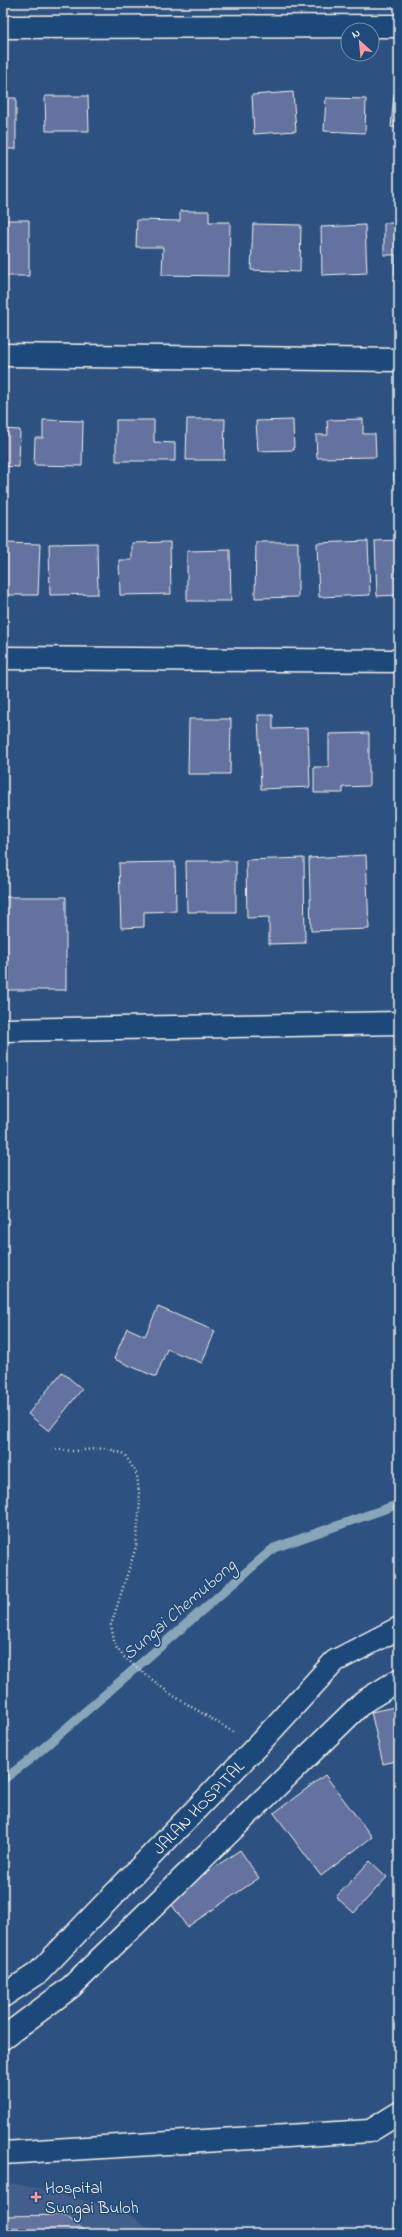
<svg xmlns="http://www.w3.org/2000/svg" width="402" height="2237" font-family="'Indie Flower',sans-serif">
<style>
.built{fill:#425f8c}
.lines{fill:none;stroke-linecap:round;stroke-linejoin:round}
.stream{stroke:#87a7b9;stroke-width:9}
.building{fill:#64729f;stroke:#f4f1e8}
.street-casing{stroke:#f4f1e8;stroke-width:25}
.secondary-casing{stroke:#f4f1e8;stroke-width:25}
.path{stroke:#f4f1e8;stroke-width:2.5;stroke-dasharray:1 3;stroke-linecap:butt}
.street{stroke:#1f4a7a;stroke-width:22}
.secondary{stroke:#1f4a7a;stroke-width:22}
.poi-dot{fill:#ff9aa2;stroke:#1f4a7a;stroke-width:1.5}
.labels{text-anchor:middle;stroke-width:3;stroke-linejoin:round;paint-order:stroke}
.street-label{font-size:17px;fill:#f4f1e8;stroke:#1f4a7a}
.poi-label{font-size:17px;fill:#f4f1e8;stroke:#1f4a7a;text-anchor:start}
.water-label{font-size:18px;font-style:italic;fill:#d9dfdc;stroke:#1f4a7a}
</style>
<rect width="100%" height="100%" fill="#2d5281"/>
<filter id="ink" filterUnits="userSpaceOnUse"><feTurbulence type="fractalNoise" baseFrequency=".025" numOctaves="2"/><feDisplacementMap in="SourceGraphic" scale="8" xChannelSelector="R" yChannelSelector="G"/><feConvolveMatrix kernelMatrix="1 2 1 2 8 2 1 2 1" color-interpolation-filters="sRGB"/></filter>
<g filter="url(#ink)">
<!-- built -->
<path class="built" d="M3,2183L17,2184L122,2210L158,2234H3Z"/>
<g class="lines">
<!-- stream -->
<path class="stream" d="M3,1780L33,1757L274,1548L399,1504"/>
</g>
<!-- building -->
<path class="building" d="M293,92L296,131L254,134L252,95Z
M394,94H399V128L391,127Z
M45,96H88L89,131H46Z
M3,98H16V149H3Z
M326,98L366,99L365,133L324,131Z
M180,211H209V222H230L229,276L162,275L163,247H136L137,220L180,221Z
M3,220H29V276H3Z
M384,223H399V275H395V255H384Z
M253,224L301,225L300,272L251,270Z
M365,225L367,273L322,275L321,227Z
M187,419H225L224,460H186Z
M363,419V434H375L376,457L317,458L316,435H328L327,420Z
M43,420L83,421L82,466L34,465L35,438H43Z
M116,420H154V442L175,443V461H116Z
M293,420L294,450L258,451L256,421Z
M393,420H399V481H394Z
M3,429L20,430L19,467L3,466Z
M399,540V595L377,596L375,541Z
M368,541L370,595L319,597L317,543Z
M170,542L171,594L120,595L119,560H132V543Z
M256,542H298V597L255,598Z
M3,543L40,544L38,595H3Z
M97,543L98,594L50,595L49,544Z
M230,550L231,601H187V551Z
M258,715H273V729L308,728L310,787L261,789Z
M189,719H231L230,774H188Z
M369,733V786L343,787V793H314V767H329V734Z
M398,737H399V788H397Z
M366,855L369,929L311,931L309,858Z
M397,856H399V914H397Z
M304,858L305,943L269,944V917L247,918L246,860Z
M186,861H236V912H187Z
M175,862L176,911L144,912V927L121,928L119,863Z
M3,897H66V990H3Z
M158,1307L215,1331L202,1363L167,1349L156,1377L114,1359L127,1328L145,1336Z
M62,1372L82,1389L49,1431L28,1414Z
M399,1706V1760L383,1764L371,1712Z
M325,1775L372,1837L321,1876L274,1813Z
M240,1850L259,1878L187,1927L168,1899Z
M370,1861L387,1877L354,1913L336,1897Z
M65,2215L89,2234H3V2216Z"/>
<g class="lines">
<!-- street casing -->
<g class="street-casing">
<path id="street" d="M3,27L399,26
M3,355L399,360
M3,658L399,661
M3,1030L399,1023
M3,2153L370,2131L399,2113"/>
</g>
<!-- secondary casing -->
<g class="secondary-casing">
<path id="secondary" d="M3,1996L38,1973L257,1746L335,1661L399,1628
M3,2038L71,1987L363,1702L399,1680"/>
</g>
<!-- path -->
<path class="path" d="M52,1449L73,1451L106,1448L125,1454L137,1475L140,1502L136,1547L111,1625L115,1646L124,1657L169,1693L233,1732"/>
<!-- street -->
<use href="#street" class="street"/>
<!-- secondary -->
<use href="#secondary" class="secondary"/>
</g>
</g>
<!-- markers -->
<path class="poi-dot" d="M34 2191h4v4h4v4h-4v4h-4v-4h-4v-4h4z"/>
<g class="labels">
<!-- street labels -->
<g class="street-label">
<text transform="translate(198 1807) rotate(-46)" y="6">JALAN HOSPITAL</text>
</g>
<!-- poi labels -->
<g class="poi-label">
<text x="45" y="2193">Hospital<tspan x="45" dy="20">Sungai Buloh</tspan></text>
</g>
<!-- water labels -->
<g class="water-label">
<text transform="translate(179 1609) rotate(-41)" y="6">Sungai Chemubong</text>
</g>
</g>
<!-- margin -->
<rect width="402" height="2237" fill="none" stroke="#1f4a7a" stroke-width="16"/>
<rect x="8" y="8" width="386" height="2221" fill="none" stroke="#f4f1e8" stroke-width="1.5" filter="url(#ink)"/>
<!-- north arrow -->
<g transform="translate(360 42) rotate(333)"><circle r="19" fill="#1f4a7a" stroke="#748da6"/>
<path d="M0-3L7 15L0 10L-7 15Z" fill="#ff9aa2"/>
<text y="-6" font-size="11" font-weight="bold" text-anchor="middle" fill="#f4f1e8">N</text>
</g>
</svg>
